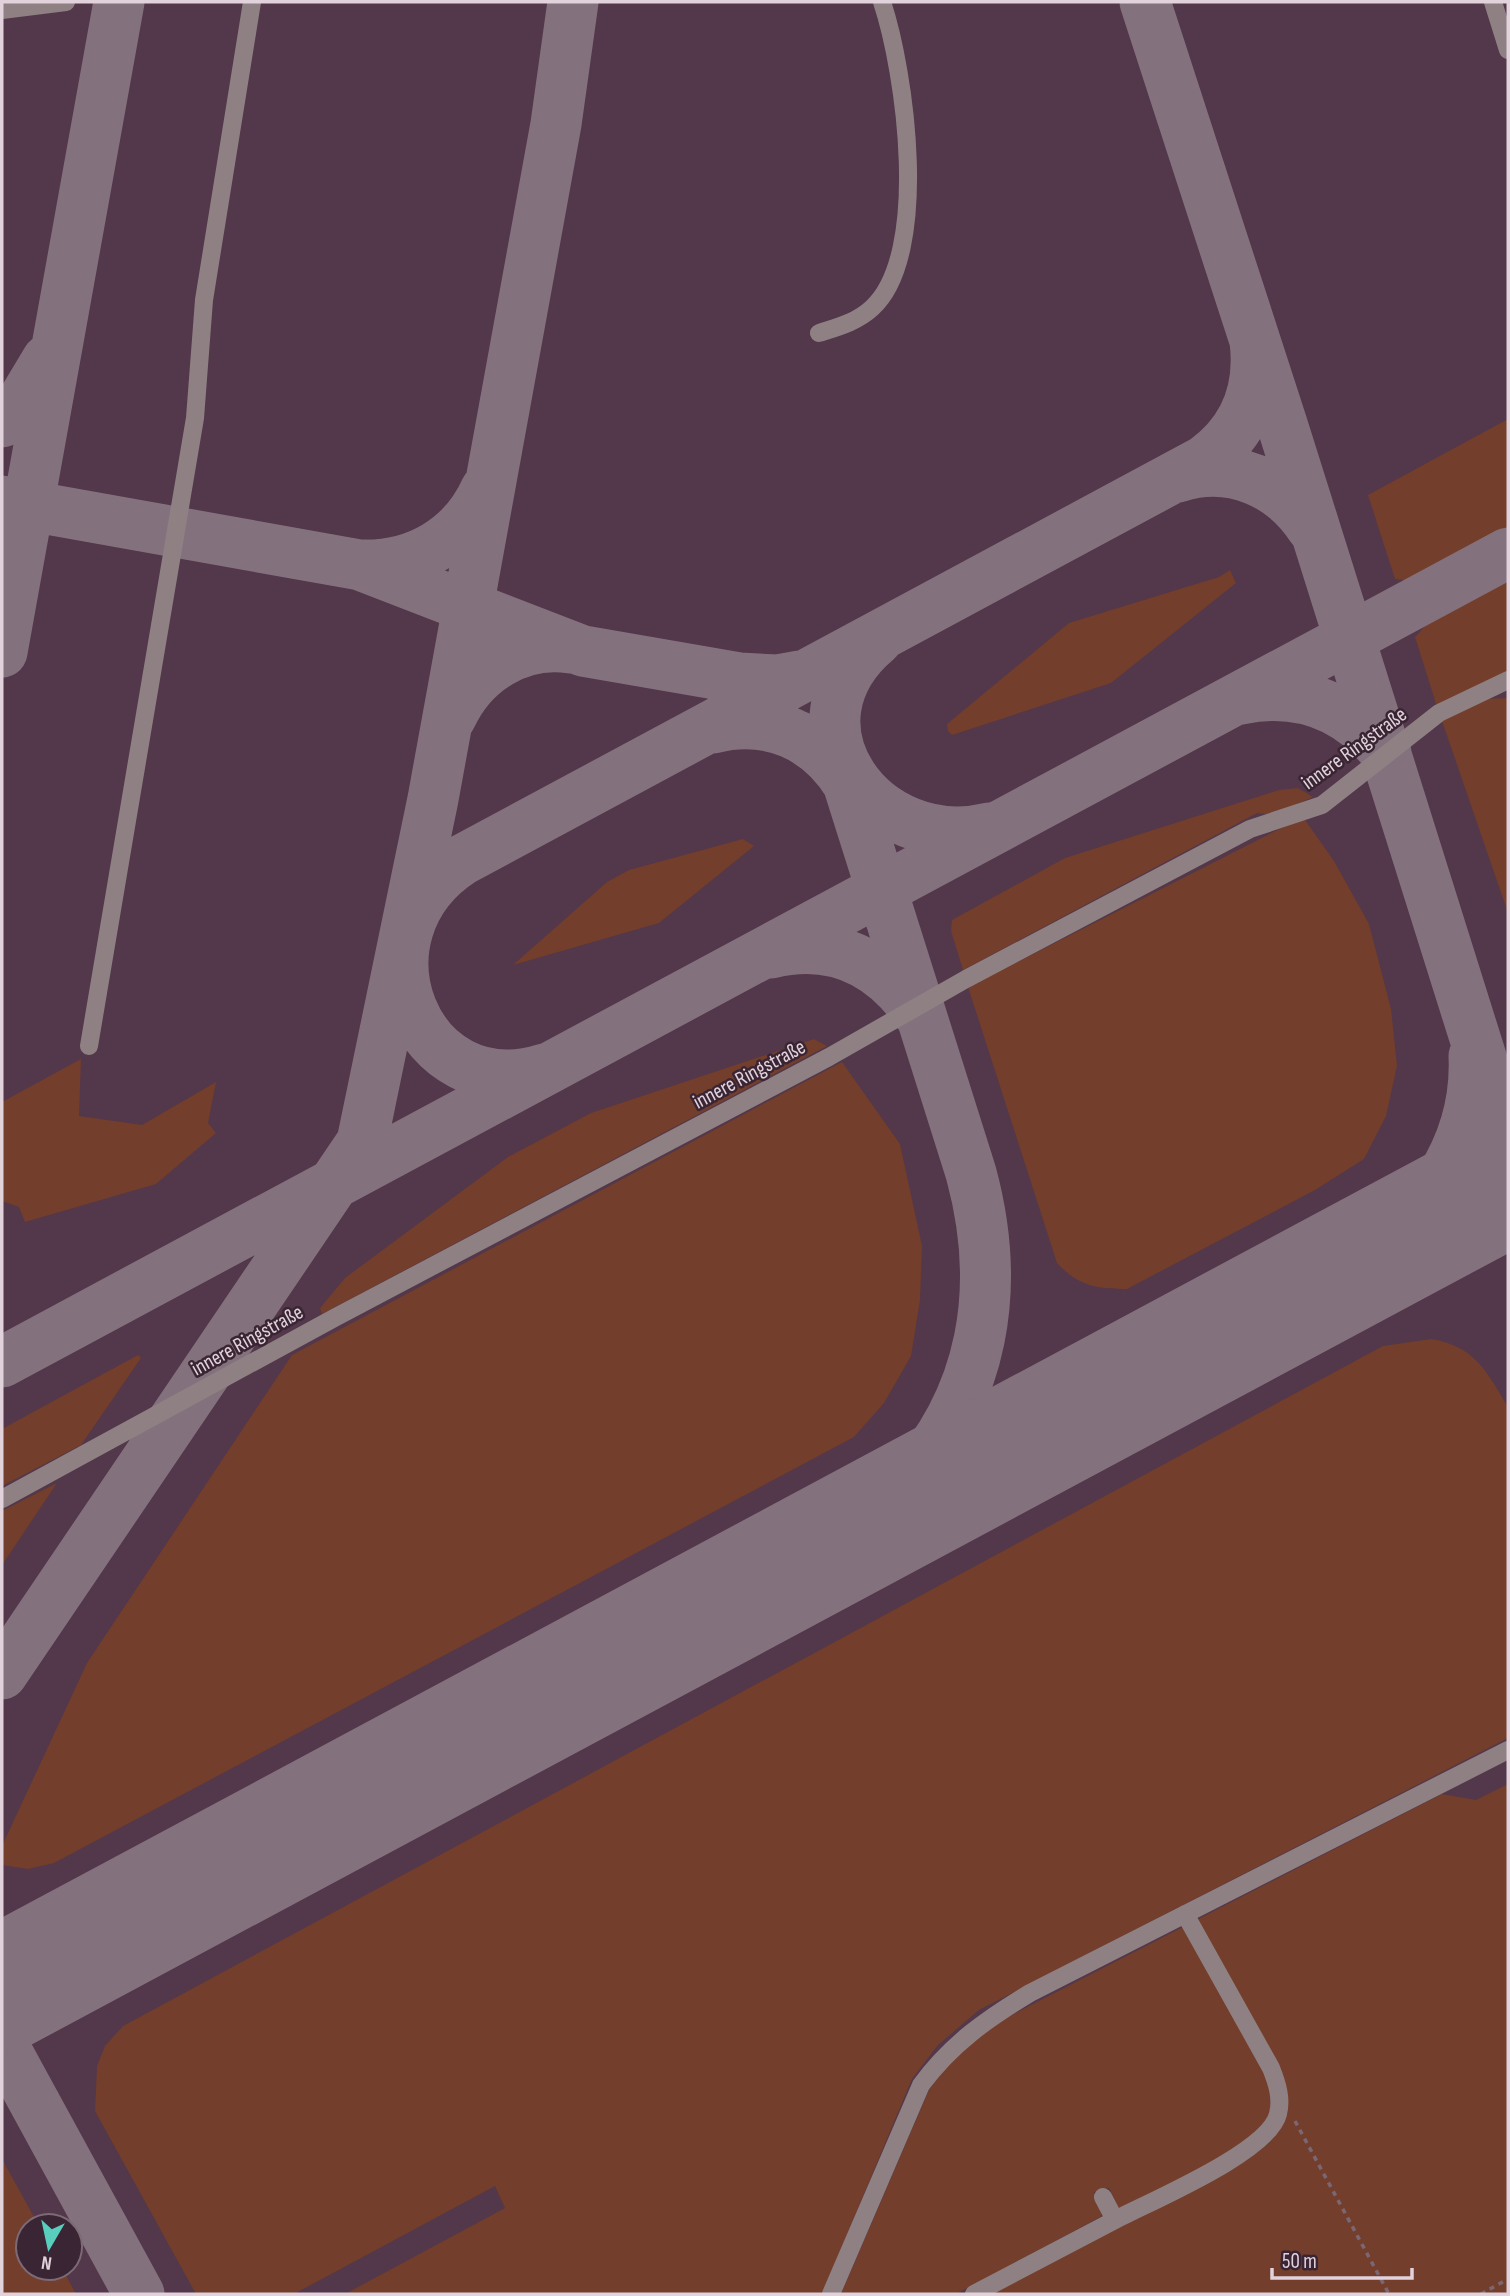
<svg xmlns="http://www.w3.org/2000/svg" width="1510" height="2296" font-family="'Sofia Sans Condensed',sans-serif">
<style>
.built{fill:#53374a;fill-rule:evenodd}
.green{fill:#733e2b}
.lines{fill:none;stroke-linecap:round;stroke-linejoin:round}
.taxiway{stroke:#84717e;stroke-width:51}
.runway{stroke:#84717e;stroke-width:126}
.path{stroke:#7b6774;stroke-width:3.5;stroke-dasharray:5 5;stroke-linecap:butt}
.minor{stroke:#8f8183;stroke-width:18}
.labels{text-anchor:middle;stroke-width:5;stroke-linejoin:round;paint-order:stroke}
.street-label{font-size:21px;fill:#e1d2dc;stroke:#3a2534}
</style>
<rect width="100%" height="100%" fill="#452f3e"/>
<!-- built -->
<path class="built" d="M2,2H1508V2294H2ZM28,2226H70V2268H28Z"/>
<!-- green -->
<path class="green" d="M1508,419V532L1425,577L1413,581L1395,579L1368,495Z
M1230,570L1236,583L1111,683L952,735L948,731L947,724L1069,623L1219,577Z
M1508,573V671L1437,707L1415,637L1436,614Z
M1508,698V913L1442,721L1483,699Z
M1298,788L1313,797L1273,815L1257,813L963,970L951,931L952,920L1065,858L1279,790Z
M1303,817L1334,861L1369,924L1391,1009L1397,1066L1386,1116L1364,1159L1315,1190L1127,1289C1097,1289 1078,1286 1057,1263L968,987Z
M743,839L754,846L659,923L513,965L607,882L629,870Z
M814,1039L827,1046L322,1314L320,1308L345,1278L508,1157L591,1113Z
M81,1059L79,1116L142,1125L216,1082L208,1123L216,1133L156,1184L25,1222L19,1207L2,1201V1102Z
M842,1062L900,1144L922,1246L920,1300L911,1356L884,1403L854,1437L54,1863L28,1869L2,1865V1846L87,1663L292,1355Z
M1431,1339C1475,1346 1487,1372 1508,1407V1738L979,2010L938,2045L912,2079L822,2294H345L505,2208L495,2186L294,2294H196L95,2111L97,2066L105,2046L123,2026L1383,1346Z
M138,1355L141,1358L81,1445L2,1486V1429Z
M57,1483L2,1565V1511Z
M1508,1784V2294H989L1125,2221L1109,2188L1094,2192L1102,2216L956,2294H841L929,2090L952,2058L990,2026L1442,1794L1476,1800Z
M2,2159L39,2226H28V2268H62L76,2294H2Z"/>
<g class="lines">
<!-- taxiway -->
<path class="taxiway" d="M1145,2L1282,424L1508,1143
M2,422L23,400L47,360
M1178,477C1231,460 1283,483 1312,528
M2,501L360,565L583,651L739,678L777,680L799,676
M360,565C415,567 463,540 486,489
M877,640C776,725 874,856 989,828
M2,652L119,2
M1241,699C1300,687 1349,706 1386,753
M451,717C472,671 519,640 571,648
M713,728C769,714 819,736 849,785
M771,953C832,938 882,962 917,1012
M544,1069C416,1109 346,935 462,860L1204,461C1245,432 1261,391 1255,341
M1346,1268C1422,1225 1478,1147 1474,1056
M2,1362L1508,553
M808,1556C841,1536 875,1515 902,1486C985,1398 1002,1287 971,1173L840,758
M2,1674L362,1142L433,799L556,124L573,2
M2,2043L139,2294"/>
<!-- runway -->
<path class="runway" d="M2,1989L1508,1182"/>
<!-- path -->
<path class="path" d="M1295,2121L1389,2294
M1481,2294L1508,2279"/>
<!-- minor -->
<path class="minor" d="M1493,2L1508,50
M2,10L66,2
M819,333C838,327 857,322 872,308C931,254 905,71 882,2
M89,1046L195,418L204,300L252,2
M2,1499L336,1317L829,1057L966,979L1250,829L1322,805L1439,713L1508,680
M1115,2220C1151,2201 1269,2152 1278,2114C1282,2098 1277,2083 1271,2068L1185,1914
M831,2294L921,2085C951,2044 987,2019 1030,1993L1508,1750
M974,2294L1115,2220L1103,2197"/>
</g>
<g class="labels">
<!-- street labels -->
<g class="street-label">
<text transform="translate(1354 748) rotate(-36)" y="7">innere Ringstraße</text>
<text transform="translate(749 1074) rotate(-28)" y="7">innere Ringstraße</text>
<text transform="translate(247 1340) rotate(-29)" y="7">innere Ringstraße</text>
</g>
</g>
<!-- border -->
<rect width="1510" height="2296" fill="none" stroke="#e1d2dc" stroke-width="7"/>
<!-- north arrow -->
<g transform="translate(49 2247) rotate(189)"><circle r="33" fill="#3a2534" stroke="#7d6a77" stroke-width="2"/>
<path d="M0-5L12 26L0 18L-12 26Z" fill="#5acebd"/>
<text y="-10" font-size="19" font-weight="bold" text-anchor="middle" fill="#e1d2dc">N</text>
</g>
<!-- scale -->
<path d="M1272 2268v10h140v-10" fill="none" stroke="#e1d2dc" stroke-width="3.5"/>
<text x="1282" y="2268" font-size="21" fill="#e1d2dc" stroke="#3a2534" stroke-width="5" paint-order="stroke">50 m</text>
</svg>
